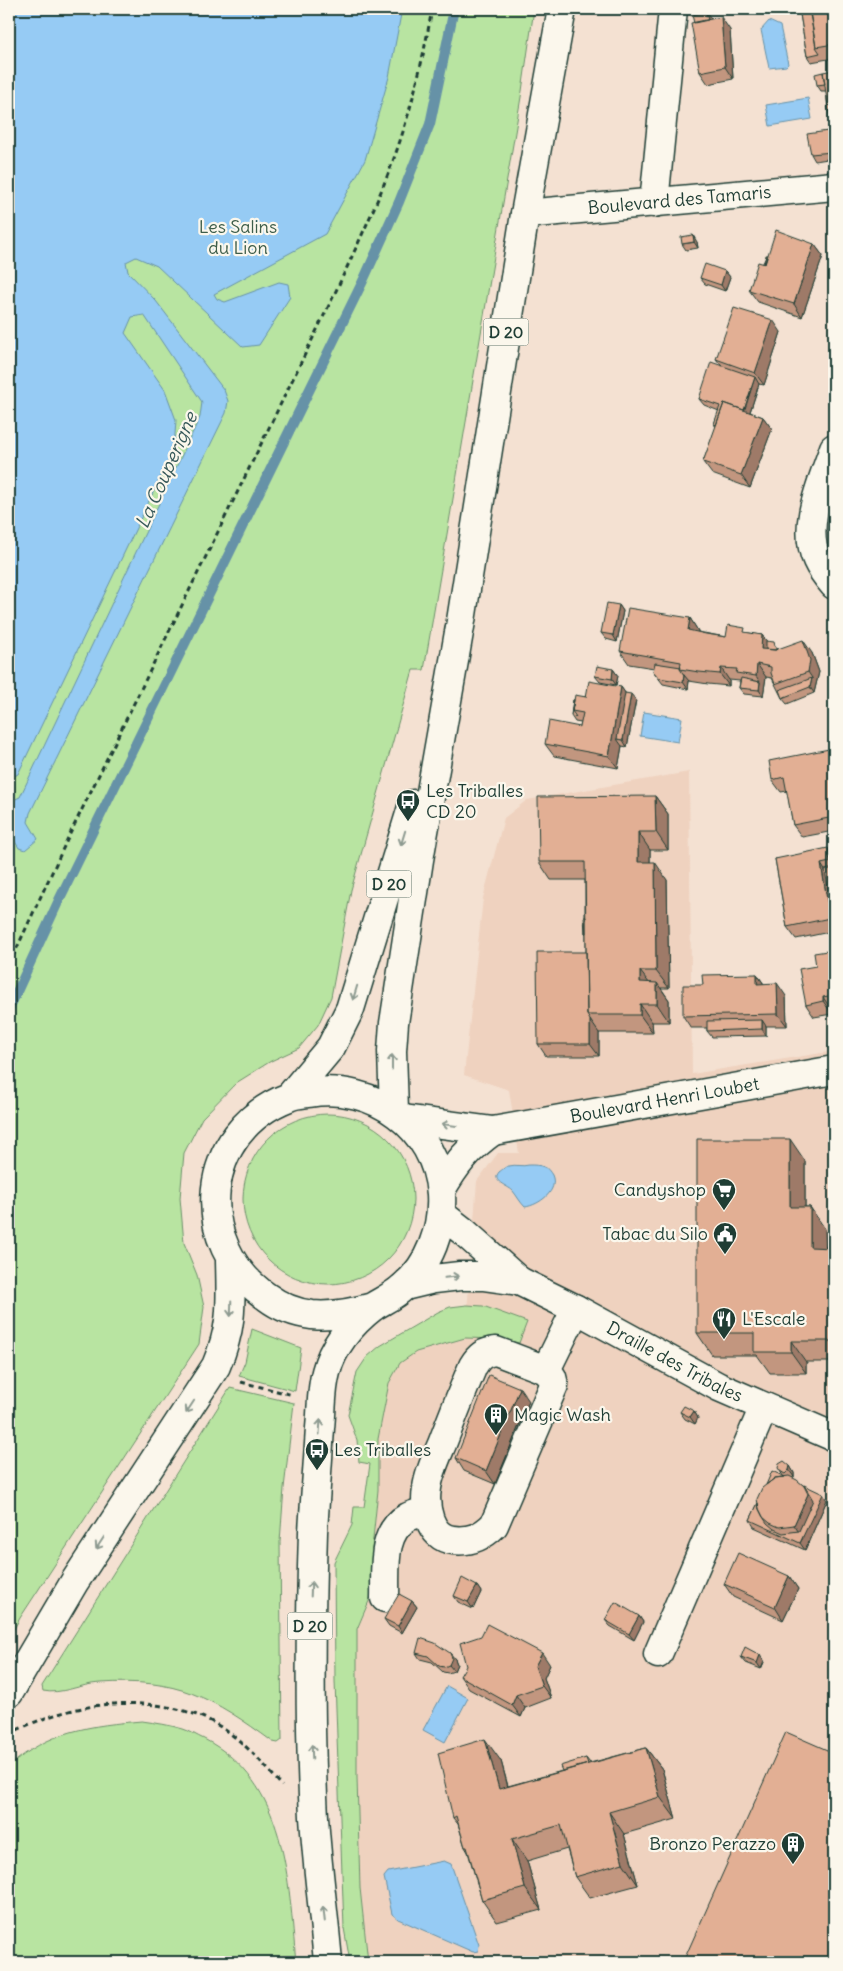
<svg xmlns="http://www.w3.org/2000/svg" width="843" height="1971" font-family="Delius,sans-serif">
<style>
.built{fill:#efd2bf}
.green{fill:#b8e4a1;stroke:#6c906a}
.water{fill:#96cbf4;stroke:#6692a7}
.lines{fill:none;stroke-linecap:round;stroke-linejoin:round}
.stream{stroke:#6692a7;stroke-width:10}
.minor-casing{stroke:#1f3d34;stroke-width:31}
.major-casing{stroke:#1f3d34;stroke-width:31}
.path{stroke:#1f3d34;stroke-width:3;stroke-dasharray:5 4;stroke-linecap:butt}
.minor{stroke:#fbf7ec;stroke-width:28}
.major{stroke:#fbf7ec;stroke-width:28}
.wall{fill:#c2967f;stroke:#1f3d34}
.shaded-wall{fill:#9e7a68;stroke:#1f3d34}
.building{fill:#e2af94;stroke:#1f3d34}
.oneway{stroke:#8d9a90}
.labels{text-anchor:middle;stroke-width:4.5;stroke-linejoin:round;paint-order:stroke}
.shield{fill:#fbf7ec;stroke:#61756b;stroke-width:1}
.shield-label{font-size:16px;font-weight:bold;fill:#1f3d34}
.street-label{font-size:18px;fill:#1f3d34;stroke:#fbf7ec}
.park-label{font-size:18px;fill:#3e5e4a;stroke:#fbf7ec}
.poi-label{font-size:18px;fill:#1f3d34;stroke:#fbf7ec;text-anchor:start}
.water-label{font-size:19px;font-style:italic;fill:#37595a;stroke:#fbf7ec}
</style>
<rect width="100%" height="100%" fill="#f4e1d2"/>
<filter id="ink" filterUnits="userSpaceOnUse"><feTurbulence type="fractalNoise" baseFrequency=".02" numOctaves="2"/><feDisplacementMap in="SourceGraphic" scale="10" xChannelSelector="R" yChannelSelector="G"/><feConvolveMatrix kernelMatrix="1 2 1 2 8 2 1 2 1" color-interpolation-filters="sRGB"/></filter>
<g filter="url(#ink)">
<!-- built -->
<path class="built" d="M689,772L692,1074L834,1051V1962H368L360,1888L357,1777V1629L375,1588L378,1571L372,1549L378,1490V1439L389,1383L400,1363L416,1352L465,1338L477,1181L498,1153H519L509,1090L464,1075L483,898L504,818L527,800Z"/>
<!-- green -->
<path class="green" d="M9,9H534L522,91L424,670H413L351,890L331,997L318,1025L299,1048L271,1061L236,1083L202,1118L184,1153L180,1198L184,1243L197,1275L204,1307L199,1344L20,1618L9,1638Z
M243 1199a85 85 0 1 1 170 0a85 85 0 1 1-170 0Z
M467,1305L483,1306L527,1322L519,1343L500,1339L465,1338L416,1352L400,1363L389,1383L378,1439V1490L372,1549L378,1571L375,1587L357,1629V1777L360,1888L368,1962H350L344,1928L335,1681L334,1562L352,1525L354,1507H364L370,1464L359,1462L357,1440L348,1415L357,1372L367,1357L380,1346L438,1312L450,1307Z
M252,1329L301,1348L295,1391L239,1376L245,1362Z
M230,1388L294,1403L284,1488L280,1542L282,1740L278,1743L273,1742C212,1697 178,1678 100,1683C81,1684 61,1695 43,1691L42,1686Z
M142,1721C156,1723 170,1725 183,1729C190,1731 197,1736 204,1739C288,1782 288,1880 296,1962H9V1767C47,1731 92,1725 142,1721Z"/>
<!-- water -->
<path class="water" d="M9,9H402L389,77L365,160L325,234L214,294L217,299L225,302L279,282L288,284L290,297L259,345L243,347L157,266L136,257L126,262L128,272L156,301L224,390L228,401L226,413L30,813L28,822L38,839L25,850L19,848L9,832V802L20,797L200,417L202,402L144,315L132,317L125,333L165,390L176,420L174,449L18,774L9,779Z
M769,21L780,26L788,64L786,66L769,68L761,30Z
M808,98L812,119L770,126L766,105Z
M644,712L682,718L678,742L640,736Z
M529,1165C534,1165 540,1165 544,1167C548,1168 550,1172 552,1175C559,1191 539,1205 525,1207C520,1202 517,1196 513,1191C507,1185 491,1182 499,1172C502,1170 506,1166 509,1166C516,1164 522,1167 529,1165Z
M447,1686L468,1698L445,1742L423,1730Z
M444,1861L451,1864L479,1945L478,1951L473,1952L398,1919L392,1914L384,1877L388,1872Z"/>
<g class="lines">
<!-- stream -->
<path class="stream" d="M9,1009L59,900L363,281L399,202L430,124L454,9"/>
<!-- minor casing -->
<g class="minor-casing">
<g id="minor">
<path d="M654,203L673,9"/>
<path id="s1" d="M525,214L834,186"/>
<path d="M834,448C823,481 801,525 817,560C821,569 828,578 834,585"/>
<path id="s2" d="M404,1119L493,1131L834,1070"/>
<path d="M441,1190C456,1164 468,1149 493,1131"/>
<path d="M441,1214L463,1231L519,1281"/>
<path id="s3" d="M405,1286L434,1279L460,1276H483L519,1281L576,1309L719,1387L834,1437"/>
<path d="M496,1351L546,1370L552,1377L554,1385L494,1525C482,1537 470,1542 453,1540C429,1538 424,1506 427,1488C429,1473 436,1458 442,1444C452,1418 462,1392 473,1366C479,1356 484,1352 496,1351Z"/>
<path d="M546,1370L576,1309"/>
<path d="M385,1598C386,1571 380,1532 408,1517C414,1514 421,1513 427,1511"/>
<path d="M658,1654L764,1407"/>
</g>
</g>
<!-- major casing -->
<g class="major-casing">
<path id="major" d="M290,1096L331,1047L350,1009L413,804
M394,1110L392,1051L394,1023L419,860L461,621L525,214L562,9
M9,1693L75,1581L216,1366C233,1326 231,1304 230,1261
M328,1962C324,1914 317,1865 314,1817C309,1722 310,1627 313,1532C315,1497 318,1462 320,1428C322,1409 321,1390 326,1372C333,1345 352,1323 374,1306C384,1300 395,1295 403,1287C430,1265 443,1228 441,1194C436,1127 373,1082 309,1093C302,1094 295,1094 289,1097C200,1131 190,1244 267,1297C279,1306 296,1313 312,1315C333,1317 352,1313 373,1307"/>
</g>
<!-- path -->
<path class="path" d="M9,965L67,840L335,293C353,254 372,215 388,174C409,121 422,65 432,9
M241,1382L293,1395
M9,1734C64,1705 134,1693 194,1714C230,1726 259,1758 282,1786"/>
<!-- minor -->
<use href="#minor" class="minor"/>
<!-- major -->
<use href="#major" class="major"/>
</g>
<!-- wall -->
<path class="wall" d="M796,9H834V58L811,62L807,56L800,14Z
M706,12L711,19L730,30L733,79L708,84L700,72L694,23Z
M834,70V133L831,129L826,91H821L817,85Z
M833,137L834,146V158L815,161L811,154Z
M697,242L698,248L686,250L682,244Z
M814,244L823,256L802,317L758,302L749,290L767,255Z
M725,271L730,277L725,291L705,284L700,278Z
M781,332L764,385L759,384L750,412L763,417L772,429L750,488L712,474L703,462L716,427L714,424L719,411L704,405L699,399L721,365L716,359Z
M619,605L623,611L617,642L606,639L601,633Z
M690,618L698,631V632L726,637L749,633L762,635L766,641L778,649L812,653L819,672L814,693L787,704L782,698L772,678L766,677L763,696L744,694L739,688L740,681L729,680V686L708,684L689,681L688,689L663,684L653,671L654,668L629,664L620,651Z
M613,669L618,676L616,685L600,682L595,676Z
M621,687L625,693L636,700L627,747L622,746L618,768L554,756L545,744L580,727L581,723L575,722L571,716L573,700Z
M834,748V831L802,837L793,825L787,791L781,792L772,780Z
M655,796L668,814V850H650V862L667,880L669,988H661L669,1000V1022H652L653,1033H599V1056H546L538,1044L586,952V934L585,933V880H551L539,862Z
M834,858V931L796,939L787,927L775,859Z
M834,950V1008L831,1009L832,1014L814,1017L806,1005L816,966Z
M757,974L764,984L786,996L787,1026H766V1036L712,1037L707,1031V1028H691L683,1016L703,985Z
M805,1161V1207H810L825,1229L826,1247L832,1248L834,1251V1362H806V1373H770L757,1355H712L697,1333Z
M529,1401L495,1484L464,1471L456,1458Z
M694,1411L698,1418L695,1424L685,1419L680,1412Z
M790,1466L794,1473V1477L792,1478L827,1500L805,1550L754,1527L750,1520L758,1503L783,1476L780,1471Z
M789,1576L798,1589L783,1620L733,1597L724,1584Z
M477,1586L481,1592L473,1609L458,1602L454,1596Z
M412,1601L417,1607L402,1633L389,1626L384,1619Z
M639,1616L643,1622L634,1640L610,1626L605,1620Z
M416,1653L455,1659L457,1664L454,1671L448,1673L443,1672L432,1662L420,1659Z
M741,1657L764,1662L761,1669L746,1663Z
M550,1665L544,1678L551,1698L525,1708L521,1717L469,1689L460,1676Z
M646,1748L662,1769L676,1819L624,1834L638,1885L590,1898L575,1877L567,1849L527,1861L541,1910L497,1922L482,1900L468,1852L465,1847L458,1824L453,1818L501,1761L508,1786L562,1771L586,1758L590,1763Z"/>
<!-- shaded-wall -->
<path class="shaded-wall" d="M706,12L711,18L714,33L709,27Z
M721,17L730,30L733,79L725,67Z
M828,131L833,137L834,146V155L832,152Z
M693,235L697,242L698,248L694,242Z
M814,244L823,256L802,317L794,304Z
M725,271L730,277L725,291L721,285Z
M773,320L781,332L764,385L755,373Z
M755,377L759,384L747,421L743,415Z
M763,417L772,429L750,488L741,475Z
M619,605L623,611L617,642L613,635Z
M690,618L698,631L696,643L688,630Z
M762,635L771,647L770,655L761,649Z
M803,640L812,653L819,672L814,693L810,687L812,678L808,672Z
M757,664L766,677L763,696L759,690L760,682L756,676Z
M721,668L729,680V686L720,674Z
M613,669L618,676L616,685L612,679Z
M684,675L689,681L688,689L683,682Z
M621,687L630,700L617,739L622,746L618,768L609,756Z
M631,694L636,700L627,747L623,740Z
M655,796L668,814V850L656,832Z
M638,832L650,850V880L638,862Z
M828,848L834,858V868L830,862Z
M655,862L667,880L669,988L656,971Z
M821,864L829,877L834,923L830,918Z
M640,971L653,988L640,982Z
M757,974L765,986L757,984Z
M657,983L669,1000V1022L657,1004Z
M777,983L786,996L787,1026L778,1014Z
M823,997L831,1009L832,1014L823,1001Z
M640,1004L652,1022L653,1033L640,1015Z
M590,1020L599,1033V1056L590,1044Z
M762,1020L766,1026V1036L762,1029Z
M790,1139L805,1161V1229L790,1207Z
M810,1207L825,1229L826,1268L810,1247Z
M832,1248L834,1251V1344L832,1341Z
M791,1341L806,1362V1373L791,1352Z
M520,1388L529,1401L495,1484L486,1471Z
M694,1411L698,1418L695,1424L690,1417Z
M790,1466L794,1473V1477L789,1470Z
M808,1494H823L827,1500L805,1550L800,1543L803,1538L794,1525Z
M789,1576L798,1589L783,1620L775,1607Z
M477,1586L481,1592L473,1609L468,1602Z
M412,1601L417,1607L402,1633L398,1626Z
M639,1616L643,1622L634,1640L629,1634Z
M450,1653L455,1659L457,1664L454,1671L449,1665Z
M542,1653L550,1665L544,1678L551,1698L542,1686L535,1666Z
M760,1655L764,1662L761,1669L757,1663Z
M516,1695L525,1708L521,1717L512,1705Z
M485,1739L501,1761L514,1810L499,1789Z
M646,1748L662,1769L676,1819L660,1797Z
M609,1812L624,1834L638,1885L623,1863Z
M512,1839L527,1861L541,1910L525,1888Z"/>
<!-- building -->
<path class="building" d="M809,9H834V44L816,47Z
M706,12L708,20L694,23L692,15Z
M810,12L816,47L820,53L807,56L800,14Z
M721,17L725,67L700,72L691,23Z
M834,70V129H831L823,72Z
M823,72L825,84L817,85L815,74Z
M828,131L832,152L811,154L807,134Z
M776,230L814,244L794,304L749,290L758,262L765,264Z
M693,235L694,242L682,244L681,237Z
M766,255H767L765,264H764Z
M705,264L725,271L721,285L700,278Z
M734,308L773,320L755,373L716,359Z
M711,362L755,377L744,410L724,403L716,425L714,424L720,406L699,399Z
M724,403L763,417L741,475L703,462Z
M607,603L619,605L613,635L601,633Z
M628,608L690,618L688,630L706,634L726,637L728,625L745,628L744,632L762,635L761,649L775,650L803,640L810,660L808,672L775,684L771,673V667L757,664L756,676L736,673L737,669L721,668L720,674L699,672L680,669L681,662L620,651Z
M766,641L774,642L776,650L766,649Z
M655,663L681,667L680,669L684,675L683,682L659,678L653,671Z
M597,666L613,669L612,679L595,676Z
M741,678L760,682L759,690L739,688Z
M812,678L810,687L782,698L779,690Z
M589,681L621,687L609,756L545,744L549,721L580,727L583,713L572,711L575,695L586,697Z
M625,693L631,694L623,740L617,739Z
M573,700H574L572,711L576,717L571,716Z
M834,748V817L793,825L784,777L772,780L769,761Z
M655,796L656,832H638V862H655L656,971H640V982L657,983V1004H640V1015H587L585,862H539L538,797Z
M828,848L830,862L821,864L830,918L787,927L775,859Z
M834,868V923L825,870Z
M584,917H586V933H585Z
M834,950V995L823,997V1001L806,1005L799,969L816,966L814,953Z
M537,952H586L587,1015L590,1020V1044H538Z
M757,974V984L777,983L778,1014L683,1016V985H703L702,975Z
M762,1020V1029L707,1031V1021Z
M697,1139H790V1207H810V1247L832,1248V1341H791V1352H754V1333H697Z
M489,1375L520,1388L486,1471L456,1458Z
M684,1406L694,1411L690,1417L680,1412Z
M784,1461L790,1466L789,1470L785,1474L780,1471L778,1468L779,1464Z
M772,1471L785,1477L775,1478L766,1485Z
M789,1476L797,1480L804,1486L808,1494L794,1525L779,1527L770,1523L763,1517L759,1509L757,1499L762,1488L775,1478Z
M804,1485L823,1494L800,1543L750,1520L758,1503L759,1509L763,1517L767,1523L774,1529L783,1533L799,1531L813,1500Z
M738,1553L789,1576L775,1607L724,1584Z
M462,1578L477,1586L468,1602L454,1596Z
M399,1594L412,1601L398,1626L384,1619Z
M615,1602L639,1616L629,1634L605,1620Z
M487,1624L542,1653L535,1666L542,1686L516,1695L512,1705L460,1676L466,1666L460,1643L481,1636Z
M420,1638L435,1643L450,1653L452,1658L449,1665L444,1667L439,1666L428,1656L416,1653Z
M745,1647L760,1655L757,1663L741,1657Z
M786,1732L834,1753V1962H683Z
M485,1739L499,1789L646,1748L660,1797L609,1812L623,1863L575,1877L561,1825L512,1839L525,1888L482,1900L467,1847H465L456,1816L453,1818L438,1753Z
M586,1758L588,1764L562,1771L560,1766Z"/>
<!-- one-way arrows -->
<defs><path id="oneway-shaft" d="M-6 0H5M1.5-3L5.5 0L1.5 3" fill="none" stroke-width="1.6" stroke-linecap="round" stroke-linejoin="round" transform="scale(1.25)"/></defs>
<g class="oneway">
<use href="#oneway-shaft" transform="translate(403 838) rotate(107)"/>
<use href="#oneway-shaft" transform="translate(355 993) rotate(107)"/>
<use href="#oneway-shaft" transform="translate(392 1062) rotate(-90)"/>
<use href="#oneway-shaft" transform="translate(449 1125) rotate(-172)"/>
<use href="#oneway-shaft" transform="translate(452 1277) rotate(-6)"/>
<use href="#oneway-shaft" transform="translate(231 1309) rotate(92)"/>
<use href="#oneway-shaft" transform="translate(190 1407) rotate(123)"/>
<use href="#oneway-shaft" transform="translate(320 1427) rotate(-86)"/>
<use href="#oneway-shaft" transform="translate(100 1543) rotate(123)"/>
<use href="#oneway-shaft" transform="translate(311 1589) rotate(-88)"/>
<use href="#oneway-shaft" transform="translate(312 1752) rotate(-92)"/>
<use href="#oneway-shaft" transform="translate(324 1914) rotate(-96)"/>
</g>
</g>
<!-- icons -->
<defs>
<g id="bus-pin" transform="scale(1.25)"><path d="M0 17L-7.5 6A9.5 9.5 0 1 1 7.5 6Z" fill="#1f3d34" stroke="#fbf7ec"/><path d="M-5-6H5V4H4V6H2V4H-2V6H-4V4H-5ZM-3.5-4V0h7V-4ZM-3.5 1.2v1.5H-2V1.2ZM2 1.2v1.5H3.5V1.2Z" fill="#fff"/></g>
<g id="supermarket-pin" transform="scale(1.25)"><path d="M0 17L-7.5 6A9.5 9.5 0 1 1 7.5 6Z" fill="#1f3d34" stroke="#fbf7ec"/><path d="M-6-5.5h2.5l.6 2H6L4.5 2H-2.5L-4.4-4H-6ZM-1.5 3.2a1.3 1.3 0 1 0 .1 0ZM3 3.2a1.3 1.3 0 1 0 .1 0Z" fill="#fff"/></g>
<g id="civic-pin" transform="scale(1.25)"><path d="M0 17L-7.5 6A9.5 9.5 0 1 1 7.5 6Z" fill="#1f3d34" stroke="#fbf7ec"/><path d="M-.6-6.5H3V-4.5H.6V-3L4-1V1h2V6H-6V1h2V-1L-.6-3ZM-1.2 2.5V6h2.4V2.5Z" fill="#fff"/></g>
<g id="restaurant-pin" transform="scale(1.25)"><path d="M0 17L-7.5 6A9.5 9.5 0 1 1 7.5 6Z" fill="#1f3d34" stroke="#fbf7ec"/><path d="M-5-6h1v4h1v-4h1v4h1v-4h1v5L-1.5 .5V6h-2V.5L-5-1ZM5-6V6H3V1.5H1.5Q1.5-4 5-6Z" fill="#fff"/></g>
<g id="building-pin" transform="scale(1.25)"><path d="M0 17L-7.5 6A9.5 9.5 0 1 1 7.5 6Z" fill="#1f3d34" stroke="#fbf7ec"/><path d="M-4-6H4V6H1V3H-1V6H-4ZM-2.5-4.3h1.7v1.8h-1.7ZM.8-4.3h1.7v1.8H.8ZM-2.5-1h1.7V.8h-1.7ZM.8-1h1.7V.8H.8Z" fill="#fff"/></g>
</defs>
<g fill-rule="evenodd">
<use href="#bus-pin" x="408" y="801"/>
<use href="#supermarket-pin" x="724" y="1190"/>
<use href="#civic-pin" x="725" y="1234"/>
<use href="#restaurant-pin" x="724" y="1319"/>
<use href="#building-pin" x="496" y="1415"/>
<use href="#bus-pin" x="317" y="1450"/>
<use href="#building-pin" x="793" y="1844"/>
</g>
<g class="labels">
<!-- shield labels -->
<g class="shield">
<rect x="483.5" y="318.5" width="45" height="27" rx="4"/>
<rect x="366.5" y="870.5" width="45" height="27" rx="4"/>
<rect x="287.5" y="1612.5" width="45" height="27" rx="4"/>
</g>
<g class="shield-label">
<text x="506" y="338">D 20</text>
<text x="389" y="890">D 20</text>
<text x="310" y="1632">D 20</text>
</g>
<!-- street labels -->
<g class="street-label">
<text dy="6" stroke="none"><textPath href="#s1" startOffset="155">Boulevard des Tamaris</textPath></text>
<text dy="6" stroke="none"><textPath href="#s2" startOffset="264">Boulevard Henri Loubet</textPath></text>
<text dy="6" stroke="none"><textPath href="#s3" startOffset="291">Draille des Tribales</textPath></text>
</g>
<!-- park labels -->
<g class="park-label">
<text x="238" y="233">Les Salins<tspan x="238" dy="21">du Lion</tspan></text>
</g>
<!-- poi labels -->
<g class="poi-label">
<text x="426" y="797">Les Triballes<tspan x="426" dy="21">CD 20</tspan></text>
<text x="706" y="1196" text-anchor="end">Candyshop</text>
<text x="708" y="1240" text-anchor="end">Tabac du Silo</text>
<text x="742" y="1325">L'Escale</text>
<text x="514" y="1421">Magic Wash</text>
<text x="334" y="1456">Les Triballes</text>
<text x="776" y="1850" text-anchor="end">Bronzo Perazzo</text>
</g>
<!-- water labels -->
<g class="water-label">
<text transform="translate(166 470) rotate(-66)" y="7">La Couperigne</text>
</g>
</g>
<!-- margin -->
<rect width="843" height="1971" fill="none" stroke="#fbf7ec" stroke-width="30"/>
<rect x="15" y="15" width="813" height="1941" fill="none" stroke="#1f3d34" stroke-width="2" filter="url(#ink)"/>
</svg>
